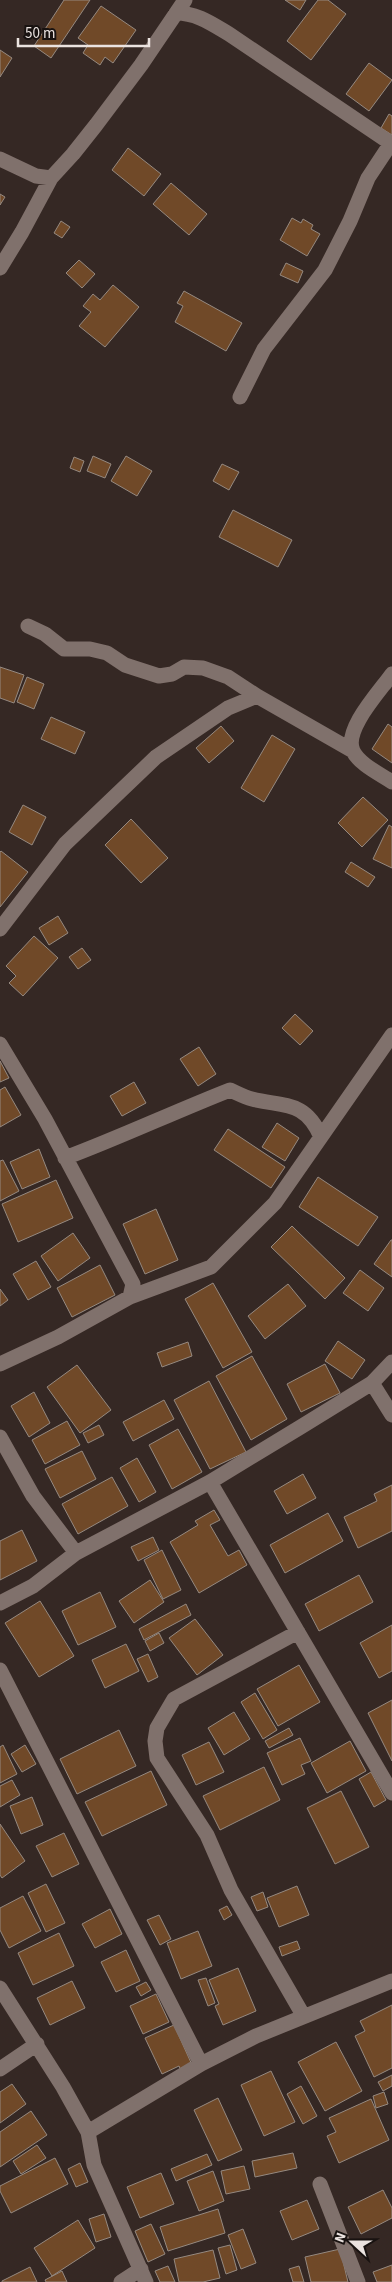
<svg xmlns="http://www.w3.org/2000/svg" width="392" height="2282" font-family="'Source Sans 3',sans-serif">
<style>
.building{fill:#704928;stroke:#958980}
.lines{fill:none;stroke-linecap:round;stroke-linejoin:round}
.minor{stroke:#80716c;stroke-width:15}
</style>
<rect width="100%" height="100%" fill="#352824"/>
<!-- building -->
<path class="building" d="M64,0H90L51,58L34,46Z
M285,0H306L300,10Z
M318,0H328L346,14L311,60L287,41Z
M101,6L136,30L113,63L105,57L100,65L83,53L88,45L78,38Z
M0,50L12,58L0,77Z
M369,63L392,80L369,111L346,94Z
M389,114L392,116V135L381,128Z
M128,148L161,174L144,196L112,170Z
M171,183L207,214L189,235L153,204Z
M0,194L5,197L0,205Z
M292,218L301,223L303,219L313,225L311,229L320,234L307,256L280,240Z
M61,221L70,227L62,238L54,233Z
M79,260L95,274L82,288L66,273Z
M286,263L303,271L298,283L280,275Z
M113,285L139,307L105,347L79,326L91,312L83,306L93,294L100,300Z
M184,291L242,323L226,351L175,322L183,306L177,303Z
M93,456L111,464L105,478L87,471Z
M126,456L152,471L137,496L111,481Z
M74,457L84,461L80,472L70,468Z
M222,464L239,472L229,490L213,481Z
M233,510L292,540L278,567L219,537Z
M0,667L24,675L14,703L0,698Z
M27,677L44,684L34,709L17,702Z
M51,717L85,732L75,754L41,739Z
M388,724L392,727V763L372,749Z
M221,726L234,741L209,763L196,748Z
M272,735L295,749L264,802L241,788Z
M363,797L388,820L362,847L338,823Z
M23,805L46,817L32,845L9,832Z
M131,819L168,858L141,883L105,845Z
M389,825L392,827V868L373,859Z
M1,851L28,872L0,907V852Z
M351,862L375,877L368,887L345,872Z
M58,916L68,933L49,945L39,928Z
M34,936L58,958L23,996L9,983L16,976L6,966Z
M82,948L91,960L78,969L69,957Z
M295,1014L313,1031L300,1045L282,1028Z
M199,1047L216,1074L198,1086L180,1059Z
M0,1061L9,1078L0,1082Z
M134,1082L146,1103L122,1116L110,1096Z
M5,1087L21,1115L0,1127V1090Z
M277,1123L299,1138L285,1161L262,1147Z
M228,1129L285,1167L271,1188L214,1150Z
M39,1149L50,1177L22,1189L10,1162Z
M3,1160L19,1191L0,1201V1161Z
M318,1177L378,1217L358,1246L299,1207Z
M56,1180L73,1218L18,1242L2,1204Z
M156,1209L178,1260L145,1274L123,1224Z
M292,1226L345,1278L325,1299L271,1247Z
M73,1233L90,1258L58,1281L41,1256Z
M391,1240H392V1277L374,1264Z
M36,1261L51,1287L28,1300L13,1274Z
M100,1265L115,1295L72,1317L57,1288Z
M360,1270L384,1288L368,1311L343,1293Z
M213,1283L252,1352L223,1368L185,1299Z
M288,1284L306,1306L265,1339L248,1316Z
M0,1289L8,1300L0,1306Z
M338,1341L365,1360L352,1379L325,1361Z
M188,1342L192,1356L162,1367L157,1353Z
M252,1356L287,1419L251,1440L216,1376Z
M325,1364L340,1393L301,1412L287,1384Z
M77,1365L111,1410L80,1433L47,1387Z
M209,1381L246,1452L210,1469L174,1400Z
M34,1392L50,1423L29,1437L11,1406Z
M164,1400L174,1419L133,1441L123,1422Z
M67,1421L80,1445L45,1464L32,1440Z
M99,1425L104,1435L88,1443L83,1433Z
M178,1429L202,1472L172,1489L149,1445Z
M82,1451L96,1479L60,1498L45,1469Z
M137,1458L156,1492L139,1502L120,1468Z
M303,1474L316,1498L287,1514L274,1491Z
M112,1477L128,1506L78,1534L62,1504Z
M392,1485V1531L358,1548L344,1517L377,1501L374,1494Z
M214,1510L220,1520L210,1525L228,1556L239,1550L247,1565L199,1593L170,1542L198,1525L195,1521Z
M328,1513L343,1541L285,1573L270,1545Z
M22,1530L37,1561L0,1580V1541Z
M153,1537L159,1550L138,1561L131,1547Z
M162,1550L181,1590L163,1599L144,1560Z
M359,1575L373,1602L319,1631L305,1604Z
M150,1580L164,1602L134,1623L119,1601Z
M100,1592L116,1627L78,1645L62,1611Z
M40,1601L74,1656L39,1677L5,1623Z
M186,1604L191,1615L144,1640L139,1629Z
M195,1619L223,1655L197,1675L169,1638Z
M392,1625V1671L379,1678L360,1643Z
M159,1633L164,1643L150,1651L145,1641Z
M126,1644L139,1671L105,1688L92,1660Z
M148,1654L158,1677L148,1682L137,1659Z
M299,1665L320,1702L278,1726L257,1689Z
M255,1693L277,1730L263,1739L241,1702Z
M392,1700V1761L368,1713Z
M234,1712L250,1739L224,1755L208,1728Z
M289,1728L293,1735L269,1748L265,1741Z
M119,1730L136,1766L77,1794L60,1759Z
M300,1738L311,1761L301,1765L305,1774L282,1785L267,1753Z
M350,1741L366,1771L327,1793L311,1763Z
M209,1742L224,1772L196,1785L182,1755Z
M3,1745L17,1774L0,1783V1747Z
M25,1745L36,1764L22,1772L11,1754Z
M264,1767L280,1800L220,1830L203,1796Z
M151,1771L167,1805L102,1836L85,1802Z
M371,1772L386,1800L374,1807L359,1779Z
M12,1780L20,1795L0,1807V1786Z
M341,1791L369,1847L335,1864L307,1808Z
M32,1797L43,1825L21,1834L10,1806Z
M0,1824L25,1861L2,1878L0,1875Z
M64,1833L79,1864L52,1877L36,1846Z
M46,1884L65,1923L46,1932L28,1893Z
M297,1886L309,1915L279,1927L267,1898Z
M263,1892L268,1907L257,1911L251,1897Z
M23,1896L41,1931L9,1948L0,1930V1908Z
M227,1906L232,1915L224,1920L219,1910Z
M110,1909L122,1934L95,1948L82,1924Z
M159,1915L171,1939L160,1945L147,1920Z
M198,1931L212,1966L181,1979L167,1943Z
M59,1933L74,1966L33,1985L18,1953Z
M297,1941L300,1949L282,1956L279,1947Z
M126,1950L140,1981L116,1992L101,1962Z
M238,1968L256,2011L223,2025L215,2006L219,2004L209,1980Z
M206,1978L215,2003L208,2006L198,1980Z
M72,1981L85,2008L50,2025L37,1998Z
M146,1982L151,1990L141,1996L136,1987Z
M156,1994L169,2022L143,2034L130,2006Z
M392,2005V2068L374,2077L355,2036L365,2031L360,2021Z
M174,2025L193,2067L182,2073L179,2066L162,2074L145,2038Z
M336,2042L362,2091L325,2111L298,2062Z
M271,2071L295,2122L264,2136L241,2085Z
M392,2075V2086L383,2091L378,2082Z
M12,2084L26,2104L0,2123V2092Z
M301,2086L317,2116L303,2124L287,2094Z
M384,2092L388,2104L376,2108L373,2096Z
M218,2098L242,2150L218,2161L194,2110Z
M371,2099L389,2140L339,2163L327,2136L336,2132L329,2118Z
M31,2111L47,2135L0,2167V2132Z
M37,2145L46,2158L21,2174L13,2161Z
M293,2153L297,2168L255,2177L252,2161Z
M207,2154L212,2165L176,2181L171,2169Z
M55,2158L68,2184L11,2213L0,2191V2186Z
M80,2163L88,2182L76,2187L68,2169Z
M244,2166L250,2189L226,2194L221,2171Z
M213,2171L224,2201L199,2211L187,2181Z
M161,2173L174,2204L140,2218L127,2187Z
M383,2190L392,2208V2218L361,2234L348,2207Z
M307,2200L319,2229L292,2240L280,2211Z
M218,2209L225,2233L168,2251L160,2227Z
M104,2214L111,2237L96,2242L89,2219Z
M78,2220L95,2248L52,2276L34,2248Z
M151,2224L165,2254L148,2262L135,2231Z
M243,2229L256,2263L241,2269L228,2235Z
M230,2245L237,2270L226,2274L218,2248Z
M340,2249L348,2282H311L305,2257Z
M213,2250L220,2278L203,2282H179L174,2259Z
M392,2265V2282H377L373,2272Z
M168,2266L175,2282H160L155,2271Z
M299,2266L304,2282H293L289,2269Z
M30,2267L37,2282H2V2281Z
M62,2271L67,2282H46L45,2280Z"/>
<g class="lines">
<!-- minor -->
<path class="minor" d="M176,13C197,13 212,24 229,34L392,144
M0,159L36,176L51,178
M0,268L22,232L51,178L73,154L96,125L141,65L185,0
M240,397L264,349L325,270L350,221L368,178L391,143
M28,626L45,634L64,649H90L107,653L125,665L159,676L172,674L184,667L203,668L228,677L257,696
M392,674C380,691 343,730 353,751C359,764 380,774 392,782
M0,929L65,844L156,757L228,708L257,696L353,751
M0,1044L45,1119L133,1284L130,1297L58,1337L0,1364
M65,1158C121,1137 174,1112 230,1090C237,1093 244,1097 252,1099C284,1107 305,1100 321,1137
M130,1297L211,1267L275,1203L392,1035
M372,1383L392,1415
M0,1437L33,1496L76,1553
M210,1482L392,1793
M0,1603L33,1586L76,1553L210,1482L299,1428L372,1383L392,1362
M298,1632L174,1699L157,1728L155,1741L157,1758L207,1835L231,1890L303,2015
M0,1670L201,2064
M0,1988L63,2087L88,2132L94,2165L146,2282
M0,2069L37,2044
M88,2132L201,2064L256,2036L392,1981
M320,2184L358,2282
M121,2282L141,2269"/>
</g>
<!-- north arrow -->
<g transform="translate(352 2242) rotate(291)" stroke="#181210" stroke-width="4" paint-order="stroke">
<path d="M0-4L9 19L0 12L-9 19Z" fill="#ebe3e0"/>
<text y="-8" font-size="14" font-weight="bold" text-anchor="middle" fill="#ebe3e0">N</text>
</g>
<!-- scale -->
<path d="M18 38v8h131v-8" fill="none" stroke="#ebe3e0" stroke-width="2.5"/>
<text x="25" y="38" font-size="15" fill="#ebe3e0" stroke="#181210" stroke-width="4" paint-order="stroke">50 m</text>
</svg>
